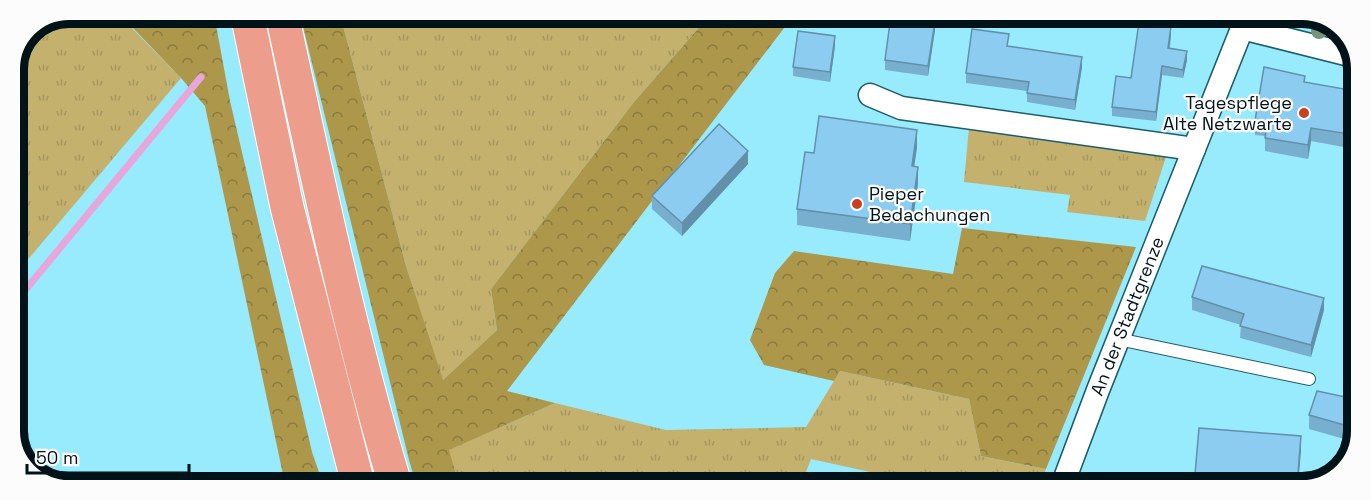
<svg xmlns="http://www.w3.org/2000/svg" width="1371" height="500" font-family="'Space Grotesk',sans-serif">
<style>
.grass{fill:url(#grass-tufts)}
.forest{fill:url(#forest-crowns)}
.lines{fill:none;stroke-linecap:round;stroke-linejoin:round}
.stream{stroke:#e8a7db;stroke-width:7}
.lane-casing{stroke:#1c5d6a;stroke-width:14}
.street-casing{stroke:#1c5d6a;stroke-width:25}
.highway-casing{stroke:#fff;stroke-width:35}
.lane{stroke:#fff;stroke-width:12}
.street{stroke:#fff;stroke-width:22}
.highway{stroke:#ec9d8b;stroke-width:33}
.tree{fill:#76937b}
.wall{fill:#78afcf}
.shaded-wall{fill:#628fa9}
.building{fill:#8cccf1;stroke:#628fa9;stroke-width:1.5}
.poi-dot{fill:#c93f20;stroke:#fcfcfc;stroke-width:2}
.labels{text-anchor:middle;stroke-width:4.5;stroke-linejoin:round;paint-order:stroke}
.poi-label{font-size:18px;fill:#001318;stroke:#fcfcfc;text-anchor:end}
.street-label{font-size:18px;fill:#001318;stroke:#fcfcfc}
.rim{fill:none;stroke:#001318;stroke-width:8}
</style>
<defs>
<pattern id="grass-tufts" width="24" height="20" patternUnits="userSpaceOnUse" patternTransform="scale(1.5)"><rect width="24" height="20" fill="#c4b16e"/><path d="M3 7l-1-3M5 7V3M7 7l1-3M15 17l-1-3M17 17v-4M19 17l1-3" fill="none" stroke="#a7975f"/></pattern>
<pattern id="forest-crowns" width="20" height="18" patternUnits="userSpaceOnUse" patternTransform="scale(1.5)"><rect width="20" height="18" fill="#ac974a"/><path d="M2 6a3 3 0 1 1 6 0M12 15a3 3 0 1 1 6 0" fill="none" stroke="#8a7a3d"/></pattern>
</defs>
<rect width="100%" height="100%" fill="#98eafd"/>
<!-- grass -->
<path class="grass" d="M69,14H118L181,78L14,276V66L30,30Z
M340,14L710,15L634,102L491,289L497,330L442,381L406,266Z
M969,127L1167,154L1145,221L1067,212L1070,195L964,182Z
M840,371L969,399L981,456L1046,469L1040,486H934L811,459L801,485H459L448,450L555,403L666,430L806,427Z"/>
<!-- forest -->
<path class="forest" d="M152,14H214L230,101L312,452L323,484H285L205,106L181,78L133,28Z
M300,14H340L406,266L443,380L497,330L491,289L634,102L710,15H794L507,391L555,403L449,450L459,485L416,484L409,460Z
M962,228L1136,247L1046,469L981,456L969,399L840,371L834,381L764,365L750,340L775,273L794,251L953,274Z"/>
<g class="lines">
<!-- stream -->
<path class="stream" d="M22,294L201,77"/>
<!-- lane casing -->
<g class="lane-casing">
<path id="lane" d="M1333,50L1339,30
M1118,339L1309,379"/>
</g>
<!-- street casing -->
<g class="street-casing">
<g id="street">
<path d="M1242,28L1354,56"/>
<path d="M870,95L901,108L1194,149"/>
<path id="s1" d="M1062,486L1098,390L1247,16"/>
</g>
</g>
<!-- highway casing -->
<g class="highway-casing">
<path id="highway" d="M247,14L287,207L358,484
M282,14C316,172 349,330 395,484"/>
</g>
<!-- lane -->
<use href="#lane" class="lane"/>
<!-- street -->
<use href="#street" class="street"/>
<!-- highway -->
<use href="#highway" class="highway"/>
</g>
<!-- trees -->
<circle class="tree" cx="1319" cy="31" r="8"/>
<!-- wall -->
<path class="wall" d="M935,30L928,76L885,70V60Z
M1171,35L1170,48L1187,60L1183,78L1162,75L1156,121L1112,116V107Z
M835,46L830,82L793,76V67Z
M1008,46L1082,67L1075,110L1027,102V91L966,83V73Z
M1305,83L1350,103L1349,110L1353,124L1349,148L1311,141L1308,159L1265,151V136L1255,135V121Z
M917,147L914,166L918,183L910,241L797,225V209L814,153Z
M748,164L682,236L652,209V196Z
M1192,297L1324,310L1311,357L1240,338L1241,325L1192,310Z
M1355,399V442L1309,429V415Z"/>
<!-- shaded-wall -->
<path class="shaded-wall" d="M935,21V30L928,76V66Z
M1171,26V35L1168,57V48Z
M835,36V46L830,82V72Z
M1187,51V60L1183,78V70Z
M1082,57V67L1075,110V100Z
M1162,66V75L1156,121V112Z
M1350,90V103L1347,123V110Z
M1353,111V124L1349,148V134Z
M1311,128V141L1308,159V145Z
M917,130V147L912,182V166Z
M748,151V164L682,236V223Z
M918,167V183L910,241V224Z
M1324,298V310L1311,357V345Z
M1301,436V451L1298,486V473Z"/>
<!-- building -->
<path class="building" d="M891,15L935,21L928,66L885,60Z
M1139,22L1171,26L1168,48L1187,51L1183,70L1162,66L1156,112L1112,107L1116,76L1131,78Z
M972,29L1009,34L1007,46L1082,57L1075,100L1027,93L1029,82L966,73Z
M798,31L835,36L830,72L793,67Z
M1264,67L1305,76L1304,82L1350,90L1347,110L1353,111L1349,134L1311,128L1308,145L1265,138L1267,123L1255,121Z
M819,116L917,130L912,166L918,167L910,224L797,209L805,152L814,153Z
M719,124L748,151L682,223L652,196Z
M1202,266L1324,298L1311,345L1240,326L1244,314L1192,297Z
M1317,391L1355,399V428L1309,415Z
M1199,428L1301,436L1298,473L1330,475V477L1302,486H1194Z"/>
<!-- markers -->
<g class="poi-dot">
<circle cx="1304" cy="113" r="6"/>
<circle cx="857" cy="204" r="6"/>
</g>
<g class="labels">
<!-- poi labels -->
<g class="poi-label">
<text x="1292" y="109">Tagespflege<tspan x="1292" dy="21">Alte Netzwarte</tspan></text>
<text x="869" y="200" text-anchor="start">Pieper<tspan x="869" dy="21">Bedachungen</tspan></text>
</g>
<!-- street labels -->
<g class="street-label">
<text dy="6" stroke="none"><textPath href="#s1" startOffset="182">An der Stadtgrenze</textPath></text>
</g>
</g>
<!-- crop -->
<path d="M0 0H1371V500H0ZM69 24H1302A45 45 0 0 1 1347 69V431A45 45 0 0 1 1302 476H69A45 45 0 0 1 24 431V69A45 45 0 0 1 69 24Z" fill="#fcfcfc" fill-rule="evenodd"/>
<path class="rim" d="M69 24H1302A45 45 0 0 1 1347 69V431A45 45 0 0 1 1302 476H69A45 45 0 0 1 24 431V69A45 45 0 0 1 69 24Z"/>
<!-- scale -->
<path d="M27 464v9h162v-9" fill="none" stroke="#001318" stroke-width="3"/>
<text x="36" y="464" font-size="18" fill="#001318" stroke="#fcfcfc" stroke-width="4.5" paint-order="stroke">50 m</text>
</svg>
